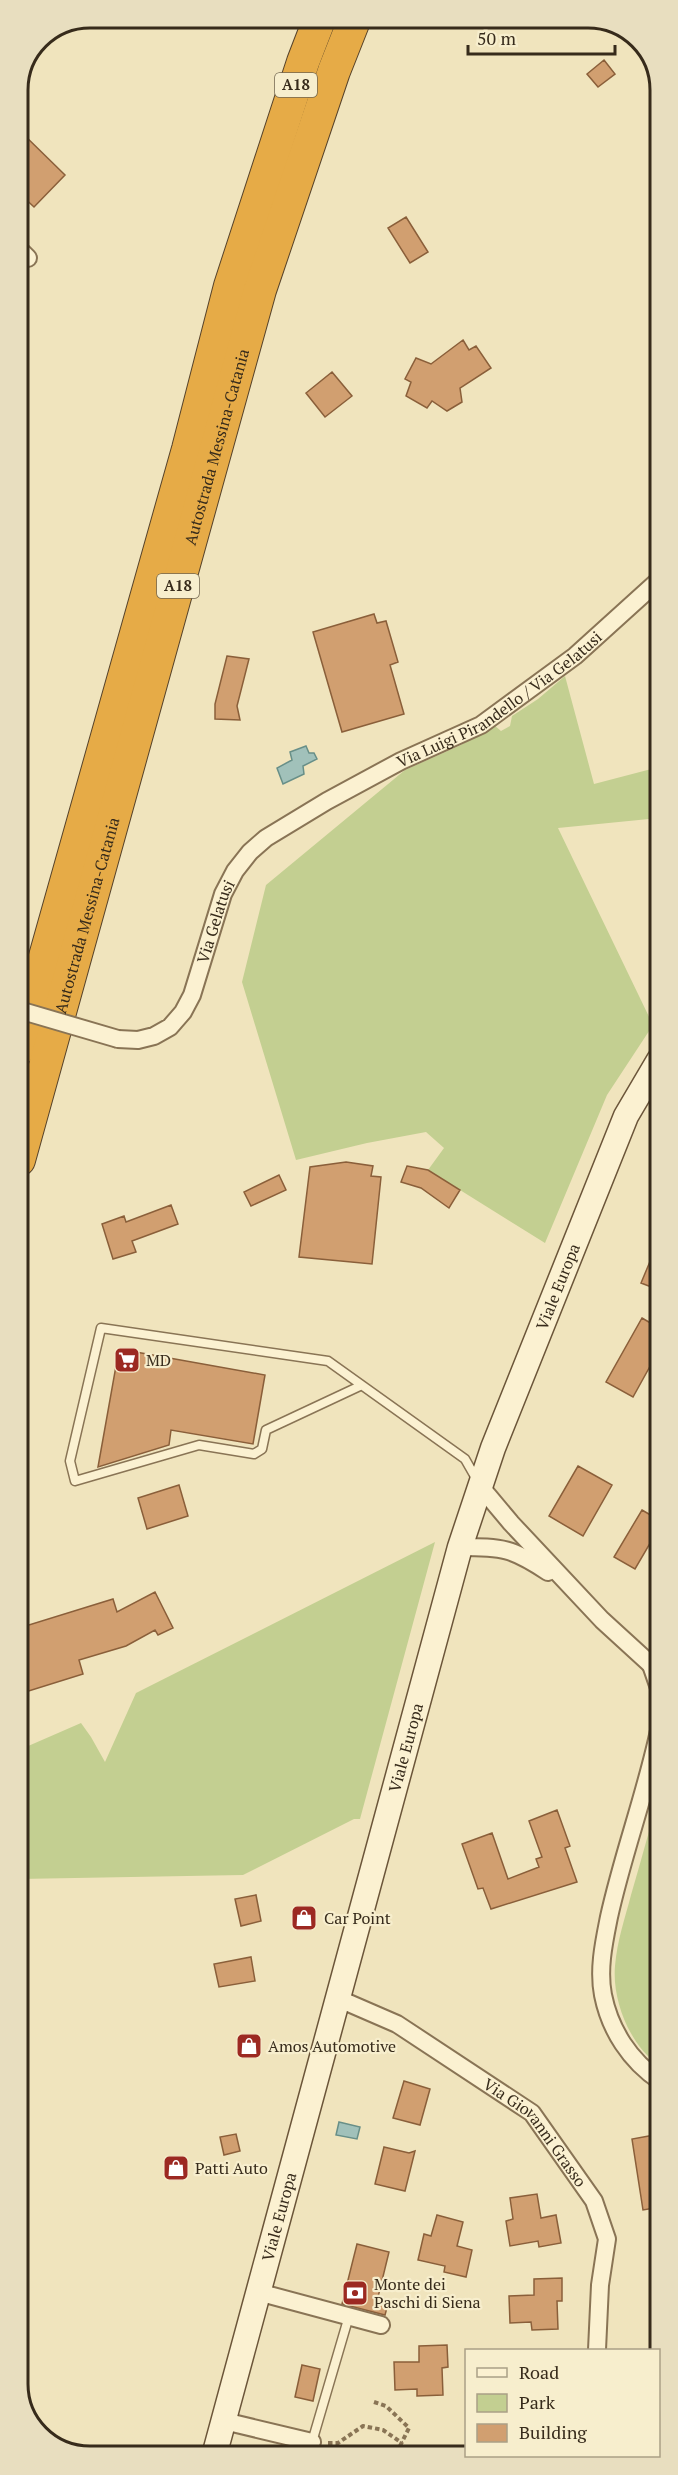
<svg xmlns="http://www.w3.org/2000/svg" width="678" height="2475" font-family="'PT Serif',serif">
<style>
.green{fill:#c3cf91}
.water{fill:#a1c1ba;stroke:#688f88;stroke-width:1.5}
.building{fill:#d19f70;stroke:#8a5f3a;stroke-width:1.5}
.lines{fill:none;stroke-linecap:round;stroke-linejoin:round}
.service-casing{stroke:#897455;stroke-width:11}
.minor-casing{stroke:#897455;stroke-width:20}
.secondary-casing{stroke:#6b5539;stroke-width:27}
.motorway-casing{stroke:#56422a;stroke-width:34}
.path{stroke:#897455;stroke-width:4;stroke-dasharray:4.5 3;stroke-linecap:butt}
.service{stroke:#fbf1d1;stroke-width:8}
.minor{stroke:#fbf1d1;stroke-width:16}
.secondary{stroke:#fbf1d1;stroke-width:24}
.motorway{stroke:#e6ab47;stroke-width:32}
.minor-bridge-casing{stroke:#897455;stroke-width:20;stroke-linecap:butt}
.minor-bridge{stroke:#fbf1d1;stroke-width:16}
.labels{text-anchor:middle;stroke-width:4.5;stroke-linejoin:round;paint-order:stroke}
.shield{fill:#f7eecd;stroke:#716650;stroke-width:1.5}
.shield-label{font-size:15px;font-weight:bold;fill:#372b1b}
.street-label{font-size:16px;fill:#372b1b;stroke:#f7eecd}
.poi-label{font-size:16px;fill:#372b1b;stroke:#f7eecd;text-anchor:start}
.rim{fill:none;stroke:#372b1b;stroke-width:3}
</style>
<rect width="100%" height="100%" fill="#f0e4bd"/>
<!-- green -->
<path class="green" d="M565,676L594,784L659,767V818L558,828L653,1025L607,1095L545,1243L428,1170L444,1148L426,1132L367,1143L296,1160L242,982L266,885L405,770L461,745L495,726L501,731L510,726L512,716L538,699Z
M435,1542L360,1819H354L243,1875L19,1879V1750L81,1723L91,1737L105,1762L136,1693Z
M660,1793V2066C630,2046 612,2001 615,1966C617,1941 625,1918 631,1895C641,1861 650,1827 660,1793Z"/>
<!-- water -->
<path class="water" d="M306,746L309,753H314L317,759L303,766L304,774L283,784L277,768L292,760L290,752Z
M339,2122L360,2127L357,2139L336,2135Z"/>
<!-- building -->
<path class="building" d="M604,60L615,74L598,87L587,74Z
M18,129L65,175L34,207L18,192Z
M406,217L428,252L410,263L388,228Z
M463,340L469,350L476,346L491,368L460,388L462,402L447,411L432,401L427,408L406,396L411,382L405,379L416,358L431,364Z
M332,372L352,396L325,417L306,393Z
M374,614L377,623L386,621L398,662L390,665L404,714L342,732L313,632Z
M227,656L249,659L237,706L240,720L215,719V704Z
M346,1162L373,1166L371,1176L381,1177L372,1264L299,1257L310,1167Z
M407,1166L428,1170L460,1190L449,1208L421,1188L401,1182Z
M279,1175L286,1190L251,1206L244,1192Z
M171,1205L178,1224L132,1241L136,1252L113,1259L102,1224L124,1216L126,1222Z
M659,1240V1290L641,1283Z
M642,1318L659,1328V1350L633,1397L606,1382Z
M119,1349L265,1375L253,1444L171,1430L169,1445L98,1467Z
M578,1466L612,1485L583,1536L549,1516Z
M179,1485L188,1516L147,1529L138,1498Z
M642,1510L659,1520V1528L635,1569L614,1557Z
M155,1592L173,1628L158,1635L155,1630L126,1646L79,1660L83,1674L19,1694V1628L113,1599L117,1612Z
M557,1810L570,1846L565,1848L577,1882L491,1909L483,1888L478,1889L462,1844L492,1833L508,1879L539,1867L536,1859L542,1857L529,1821Z
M256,1895L261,1921L241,1926L235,1899Z
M251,1957L255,1981L219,1987L214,1964Z
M404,2081L430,2089L420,2125L393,2118Z
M236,2134L240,2151L224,2155L220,2137Z
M660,2134V2207L643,2210L632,2139Z
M384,2147L409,2153L415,2151L405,2191L375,2184Z
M537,2194L541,2218L556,2215L561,2243L539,2247L538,2241L510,2246L506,2221L513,2219L510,2198Z
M437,2215L463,2222L457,2246L472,2250L466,2277L444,2272L445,2266L418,2260L424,2234L431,2236Z
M357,2244L389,2252L378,2297L389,2300L385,2315L342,2304Z
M562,2278V2301H557L558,2329L532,2330L531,2322L510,2323L509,2296L534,2295V2279Z
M447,2345L448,2367L442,2368L443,2395L417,2396V2389L395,2390L394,2362H419V2346Z
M302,2365L320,2369L313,2401L295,2397Z"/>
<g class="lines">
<!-- service casing -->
<g class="service-casing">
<path id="service" d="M360,1386L266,1430L262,1449L254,1454L199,1445L75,1481L70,1461L101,1328L328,1361L465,1459L477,1480
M312,2442L349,2316"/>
</g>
<!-- minor casing -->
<g class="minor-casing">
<g id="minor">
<path d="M18,248L28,258"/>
<path id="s1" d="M118,1039L138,1040L154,1036L170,1027L183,1012L192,995L223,894L235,871L250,852L266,838L327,801L401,761L481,725L575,656L659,580"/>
<path d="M480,1486L511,1523L602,1620L660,1673"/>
<path d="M460,1547C503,1547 512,1548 548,1572"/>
<path d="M651,1665L660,1691"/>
<path d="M660,1726C647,1790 623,1853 609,1917C604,1942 598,1969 603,1995C610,2030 630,2061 660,2081"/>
<path id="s2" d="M337,1998L397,2024L532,2113L594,2201L607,2239L600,2285L597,2350"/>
<path d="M258,2292L381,2325"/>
<path d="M224,2421L312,2442"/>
</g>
</g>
<!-- secondary casing -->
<g class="secondary-casing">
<g id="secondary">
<path id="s3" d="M214,2456L460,1547L493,1448L626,1116L659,1060"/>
</g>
</g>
<!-- motorway casing -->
<g class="motorway-casing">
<g id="motorway">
<path d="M19,1049L188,449L230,286L303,62L320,18"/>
<path id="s4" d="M19,1160L260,290L334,71L355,18"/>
</g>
</g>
<!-- path -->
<path class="path" d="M374,2402L386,2406L409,2428L395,2456
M328,2443H338L363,2426L383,2430L402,2443"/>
<!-- service -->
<use href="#service" class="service"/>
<!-- minor -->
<use href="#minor" class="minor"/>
<!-- secondary -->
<use href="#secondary" class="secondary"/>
<!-- motorway -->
<use href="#motorway" class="motorway"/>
<!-- minor-bridge casing -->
<g class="minor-bridge-casing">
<path id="minor-bridge" d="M19,1010L118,1039"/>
</g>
<!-- minor-bridge -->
<use href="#minor-bridge" class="minor-bridge"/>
</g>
<!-- icons -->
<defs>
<g id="supermarket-square" transform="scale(1.35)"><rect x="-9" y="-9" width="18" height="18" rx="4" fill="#9c2922" stroke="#f7eecd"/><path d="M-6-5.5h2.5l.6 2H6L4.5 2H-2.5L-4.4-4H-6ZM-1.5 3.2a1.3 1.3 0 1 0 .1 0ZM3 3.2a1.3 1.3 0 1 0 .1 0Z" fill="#fff"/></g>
<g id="shop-square" transform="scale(1.35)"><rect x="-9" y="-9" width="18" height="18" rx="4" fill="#9c2922" stroke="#f7eecd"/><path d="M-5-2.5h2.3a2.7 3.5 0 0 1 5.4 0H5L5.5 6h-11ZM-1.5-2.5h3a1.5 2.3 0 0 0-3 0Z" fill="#fff"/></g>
<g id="bank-square" transform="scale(1.35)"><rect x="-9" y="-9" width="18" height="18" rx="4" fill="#9c2922" stroke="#f7eecd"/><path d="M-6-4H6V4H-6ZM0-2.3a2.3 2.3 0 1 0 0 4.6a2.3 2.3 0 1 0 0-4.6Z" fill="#fff"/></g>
</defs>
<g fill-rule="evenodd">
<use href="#supermarket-square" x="127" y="1360"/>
<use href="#shop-square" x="304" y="1918"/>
<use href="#shop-square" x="249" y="2046"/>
<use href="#shop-square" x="176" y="2168"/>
<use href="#bank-square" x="355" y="2293"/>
</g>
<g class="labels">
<!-- shield labels -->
<g class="shield">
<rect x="275" y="73" width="42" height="24" rx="4.5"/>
<rect x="157" y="574" width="42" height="24" rx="4.5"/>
</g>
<g class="shield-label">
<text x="296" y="90">A18</text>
<text x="178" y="591">A18</text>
</g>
<!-- street labels -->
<g class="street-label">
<text dy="6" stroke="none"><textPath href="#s4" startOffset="740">Autostrada Messina-Catania</textPath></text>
<text dy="6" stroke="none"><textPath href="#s1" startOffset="543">Via Luigi Pirandello / Via Gelatusi</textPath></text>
<text dy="6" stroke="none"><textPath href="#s4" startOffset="254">Autostrada Messina-Catania</textPath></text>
<text dy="6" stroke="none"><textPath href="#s1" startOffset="171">Via Gelatusi</textPath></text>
<text dy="6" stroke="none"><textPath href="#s3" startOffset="1220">Viale Europa</textPath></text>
<text dy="6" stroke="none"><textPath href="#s3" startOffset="734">Viale Europa</textPath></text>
<text dy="6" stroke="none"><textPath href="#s2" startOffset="243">Via Giovanni Grasso</textPath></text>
<text dy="6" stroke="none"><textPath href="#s3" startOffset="248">Viale Europa</textPath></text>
</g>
<!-- poi labels -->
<g class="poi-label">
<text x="146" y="1366">MD</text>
<text x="324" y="1924">Car Point</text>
<text x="268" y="2052">Amos Automotive</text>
<text x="195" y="2174">Patti Auto</text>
<text x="374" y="2290">Monte dei<tspan x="374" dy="18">Paschi di Siena</tspan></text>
</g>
</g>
<!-- crop -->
<path d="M0 0H678V2475H0ZM90 28H588A62 62 0 0 1 650 90V2384A62 62 0 0 1 588 2446H90A62 62 0 0 1 28 2384V90A62 62 0 0 1 90 28Z" fill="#e8debf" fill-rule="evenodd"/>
<path class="rim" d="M90 28H588A62 62 0 0 1 650 90V2384A62 62 0 0 1 588 2446H90A62 62 0 0 1 28 2384V90A62 62 0 0 1 90 28Z"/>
<!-- legend -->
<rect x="465" y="2349" width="195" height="108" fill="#f7eecd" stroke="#aaa086" stroke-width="1.5"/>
<rect x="477" y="2368" width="30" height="9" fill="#fbf1d1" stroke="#aaa086" stroke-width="1.5"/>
<text x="519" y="2379" font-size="18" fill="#372b1b">Road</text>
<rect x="477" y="2394" width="30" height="18" fill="#c3cf91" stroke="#aaa086" stroke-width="1.5"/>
<text x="519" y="2409" font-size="18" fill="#372b1b">Park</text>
<rect x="477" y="2424" width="30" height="18" fill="#d19f70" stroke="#aaa086" stroke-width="1.5"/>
<text x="519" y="2439" font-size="18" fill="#372b1b">Building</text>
<!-- scale -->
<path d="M468 45v9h147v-9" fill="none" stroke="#372b1b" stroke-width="3"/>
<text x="477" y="45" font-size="18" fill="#372b1b" stroke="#f7eecd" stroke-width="4.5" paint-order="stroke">50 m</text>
</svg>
